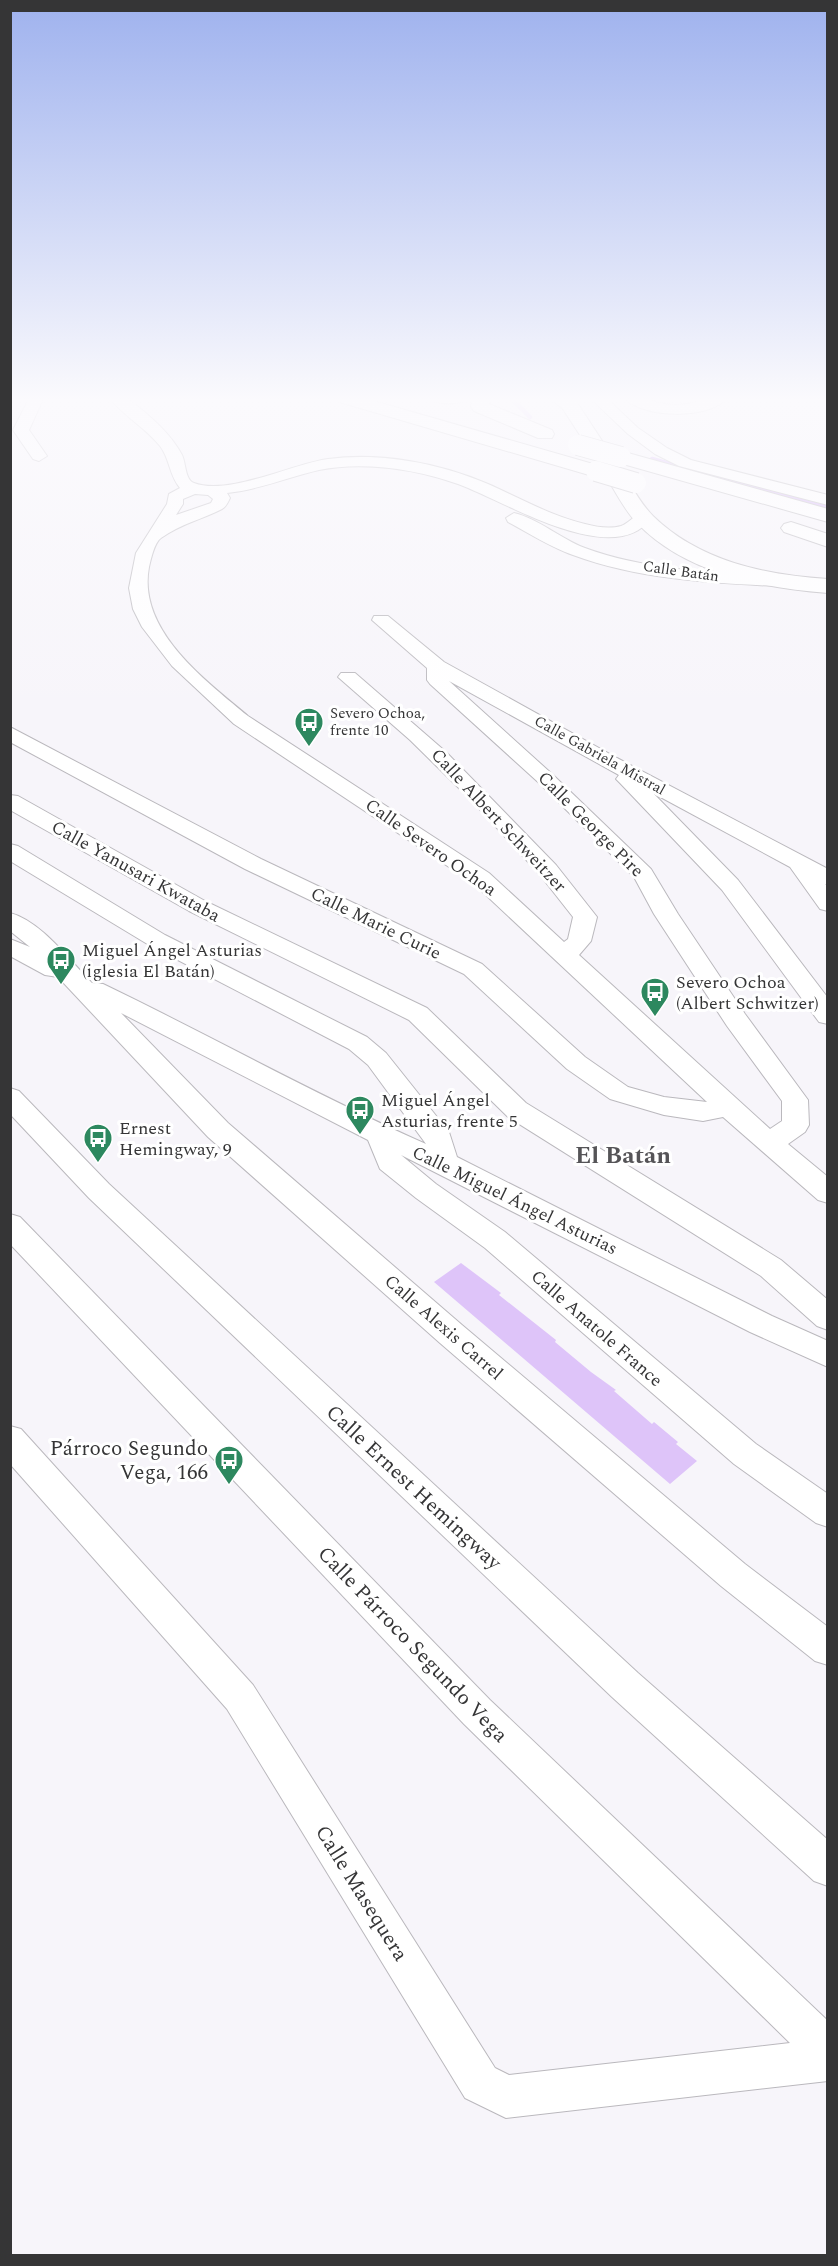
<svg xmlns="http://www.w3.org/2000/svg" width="838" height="2266" font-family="Spectral,serif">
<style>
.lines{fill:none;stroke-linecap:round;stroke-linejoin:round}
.stream{stroke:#d3b0f6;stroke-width:4.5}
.building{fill:#dec4f9}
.street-casing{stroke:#bab8bd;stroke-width:2}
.secondary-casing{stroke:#bab8bd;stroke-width:2}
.street{fill:#fff;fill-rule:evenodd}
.secondary{fill:#fff;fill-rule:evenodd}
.secondary-bridge-casing{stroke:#bab8bd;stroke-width:22;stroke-linecap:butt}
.secondary-bridge{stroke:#fff;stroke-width:20}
.labels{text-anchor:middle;stroke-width:6;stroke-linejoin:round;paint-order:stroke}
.far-street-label{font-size:15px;fill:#353536;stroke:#fff}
.far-poi-label{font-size:15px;fill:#353536;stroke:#fff;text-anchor:start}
.street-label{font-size:18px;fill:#353536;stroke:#fff}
.poi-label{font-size:18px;fill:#353536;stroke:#fff;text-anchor:start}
.near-poi-label{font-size:21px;fill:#353536;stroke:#fff;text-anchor:end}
.near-street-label{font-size:21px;fill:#353536;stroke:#fff}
.district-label{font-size:24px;font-weight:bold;fill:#555457;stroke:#fff}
</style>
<rect width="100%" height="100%" fill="#f7f5fa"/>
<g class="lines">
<!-- stream -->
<path class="stream" d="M510,397L530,417
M652,459L828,508"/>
</g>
<!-- building -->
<path class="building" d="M461,1263L501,1293L499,1295L556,1340L555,1342L591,1372L616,1390L614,1391L652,1424L654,1422L678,1442L676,1444L697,1461L670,1484L434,1282Z"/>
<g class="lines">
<!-- street casing -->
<g class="street-casing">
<path id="street" d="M30,397H44L29,430L47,456L39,461L33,459L13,430Z
M109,397H125C146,412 170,432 182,455C186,463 185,480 194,483C228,496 292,464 328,459C380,452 440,463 488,484C520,498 551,516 585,524C596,527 610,529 621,526C632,522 635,511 649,514L651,518C614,571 503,500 458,484C416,469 363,461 319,470C288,477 259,490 227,493L230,498C228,502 226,507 222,509C203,519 180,524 161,538C154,543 151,559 149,567C137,630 205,680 248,716L489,873L564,942L568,939L573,917L540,875L474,803L410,740L338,677L341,673H355L446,752L556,865L597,917L591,941L579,955L770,1129L782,1121V1101L727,1026L654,914L634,877L538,782L430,684L427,680V668L372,620L374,616H388L444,662L617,758L828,869V885L825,884L828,887V911L820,909L790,867L653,793L738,880L828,998V1024L819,1022L722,890L620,783L616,779L619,775L449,681L552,774L651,869L678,914L745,1014L808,1100L809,1125L805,1132L788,1144L828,1177V1203L818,1200L723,1117L703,1121L664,1115L610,1099L567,1069L464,974L245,869L10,742V727L261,859L482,964L585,1057L628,1087L664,1097L707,1102L473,883L234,724L172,666L142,627L133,609L129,588L136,553L167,504L169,494L180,488C169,475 170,459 160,446C145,427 122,415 109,397ZM195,494L208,495L213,499L211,503L176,515L183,504V499Z
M589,397H605L638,428L667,448L691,460L828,495V505L679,466L655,454L628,434Z
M624,397C642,395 657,405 676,405C695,405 710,395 728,397C711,420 642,419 624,397Z
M514,513C539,519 561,539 585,548C645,570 713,573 777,576L783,577L786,581L783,585L777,586C709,583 638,579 573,555C550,547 529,533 508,522L506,518Z
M10,795L18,796L205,901L427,1008L526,1103L781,1260L828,1300V1330L817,1326L761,1276L508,1117L409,1020L189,911L10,810Z
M10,844L18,846L165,935L367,1037L386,1053L449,1132L457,1157L772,1316L828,1341V1367L750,1332L401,1155L436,1184L505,1232L756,1444L828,1494V1527L816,1523L734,1464L485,1248L416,1198L380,1169L368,1140L121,1013L228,1123L462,1325L745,1564L828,1627V1665L815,1661L721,1586L440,1343L208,1137L58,977L45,975L10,956V939L30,947L10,931V913C41,921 70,961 92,983L103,984C211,1036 316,1095 426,1144L368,1065L349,1049L149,945L10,861Z
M10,1088L19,1091L109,1184L638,1673L828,1840V1886L814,1881L612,1697L89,1198L10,1114Z
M10,1214L20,1217L490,1700L828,2021V2081L506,2118L465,2098L227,1709L10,1464V1426L21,1429L253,1685L495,2068L509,2075L790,2043L464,1724L10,1244Z"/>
</g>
<!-- secondary casing -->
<g class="secondary-casing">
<path id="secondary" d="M333,397H360L600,466L563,409L549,397H570L576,401L612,456L621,451L628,453L828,509V522L616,462C628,479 638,501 653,516C699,561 765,575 828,579V593C761,588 685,573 637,523C624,510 614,489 604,473L596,477L589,475L336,401Z
M428,397H469L466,401C455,404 442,404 431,401Z
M473,397H493L489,404L552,430L554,434L552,438H538L474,411L471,407Z
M791,522L828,534V547L784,532L781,528L784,524Z"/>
</g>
<!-- street -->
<use href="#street" class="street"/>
<!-- secondary -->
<use href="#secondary" class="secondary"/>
<!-- secondary-bridge casing -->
<g class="secondary-bridge-casing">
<path id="secondary-bridge" d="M578,445L621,457
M596,471L636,483"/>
</g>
<!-- secondary-bridge -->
<use href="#secondary-bridge" class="secondary-bridge"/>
</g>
<!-- sky -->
<linearGradient id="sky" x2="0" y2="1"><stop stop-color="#9fb2ee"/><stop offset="0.56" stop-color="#fbfafd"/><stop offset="1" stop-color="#fbfafd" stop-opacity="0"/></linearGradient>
<rect width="838" height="714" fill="url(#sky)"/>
<!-- icons -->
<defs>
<g id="bus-pin" transform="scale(1.5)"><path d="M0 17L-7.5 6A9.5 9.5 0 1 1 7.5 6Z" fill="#2d885f" stroke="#fff"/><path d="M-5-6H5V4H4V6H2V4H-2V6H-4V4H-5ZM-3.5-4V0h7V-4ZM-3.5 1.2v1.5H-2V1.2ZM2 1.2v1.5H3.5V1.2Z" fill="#fff"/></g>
</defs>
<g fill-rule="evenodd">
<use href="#bus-pin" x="309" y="722"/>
<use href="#bus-pin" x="61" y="960"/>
<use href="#bus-pin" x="655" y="992"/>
<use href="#bus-pin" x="360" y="1110"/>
<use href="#bus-pin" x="98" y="1138"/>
<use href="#bus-pin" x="229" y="1460"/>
</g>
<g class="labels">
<!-- far-street labels -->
<g class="far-street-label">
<text transform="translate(681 571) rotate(8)" y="5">Calle Batán</text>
<text transform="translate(600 755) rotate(29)" y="5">Calle Gabriela Mistral</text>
</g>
<!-- far-poi labels -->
<g class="far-poi-label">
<text x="330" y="718">Severo Ochoa,<tspan x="330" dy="17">frente 10</tspan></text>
</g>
<!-- street labels -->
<g class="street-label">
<text transform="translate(499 820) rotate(47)" y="6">Calle Albert Schweitzer</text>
<text transform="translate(591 824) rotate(45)" y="6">Calle George Pire</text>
<text transform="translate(431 847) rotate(35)" y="6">Calle Severo Ochoa</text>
<text transform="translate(136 871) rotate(29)" y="6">Calle Yanusari Kwataba</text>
<text transform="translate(376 923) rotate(26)" y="6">Calle Marie Curie</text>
<text transform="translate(515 1200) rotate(26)" y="6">Calle Miguel Ángel Asturias</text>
<text transform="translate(444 1327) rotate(41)" y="6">Calle Alexis Carrel</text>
<text transform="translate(597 1328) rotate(41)" y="6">Calle Anatole France</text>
</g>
<!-- poi labels -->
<g class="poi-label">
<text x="82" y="956">Miguel Ángel Asturias<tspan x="82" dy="21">(iglesia El Batán)</tspan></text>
<text x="676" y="988">Severo Ochoa<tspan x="676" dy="21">(Albert Schwitzer)</tspan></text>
<text x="381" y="1106">Miguel Ángel<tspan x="381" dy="21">Asturias, frente 5</tspan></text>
<text x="119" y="1134">Ernest<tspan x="119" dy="21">Hemingway, 9</tspan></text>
</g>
<!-- near-poi labels -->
<g class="near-poi-label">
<text x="208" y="1455">Párroco Segundo<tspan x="208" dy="24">Vega, 166</tspan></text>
</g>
<!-- near-street labels -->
<g class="near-street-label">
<text transform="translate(414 1487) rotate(43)" y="7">Calle Ernest Hemingway</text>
<text transform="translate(413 1644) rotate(46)" y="7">Calle Párroco Segundo Vega</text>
<text transform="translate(362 1893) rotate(58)" y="7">Calle Masequera</text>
</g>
<!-- district labels -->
<g class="district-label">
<text x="623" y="1163">El Batán</text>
</g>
</g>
<!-- border -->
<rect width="838" height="2266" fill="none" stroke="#353536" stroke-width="24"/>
</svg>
